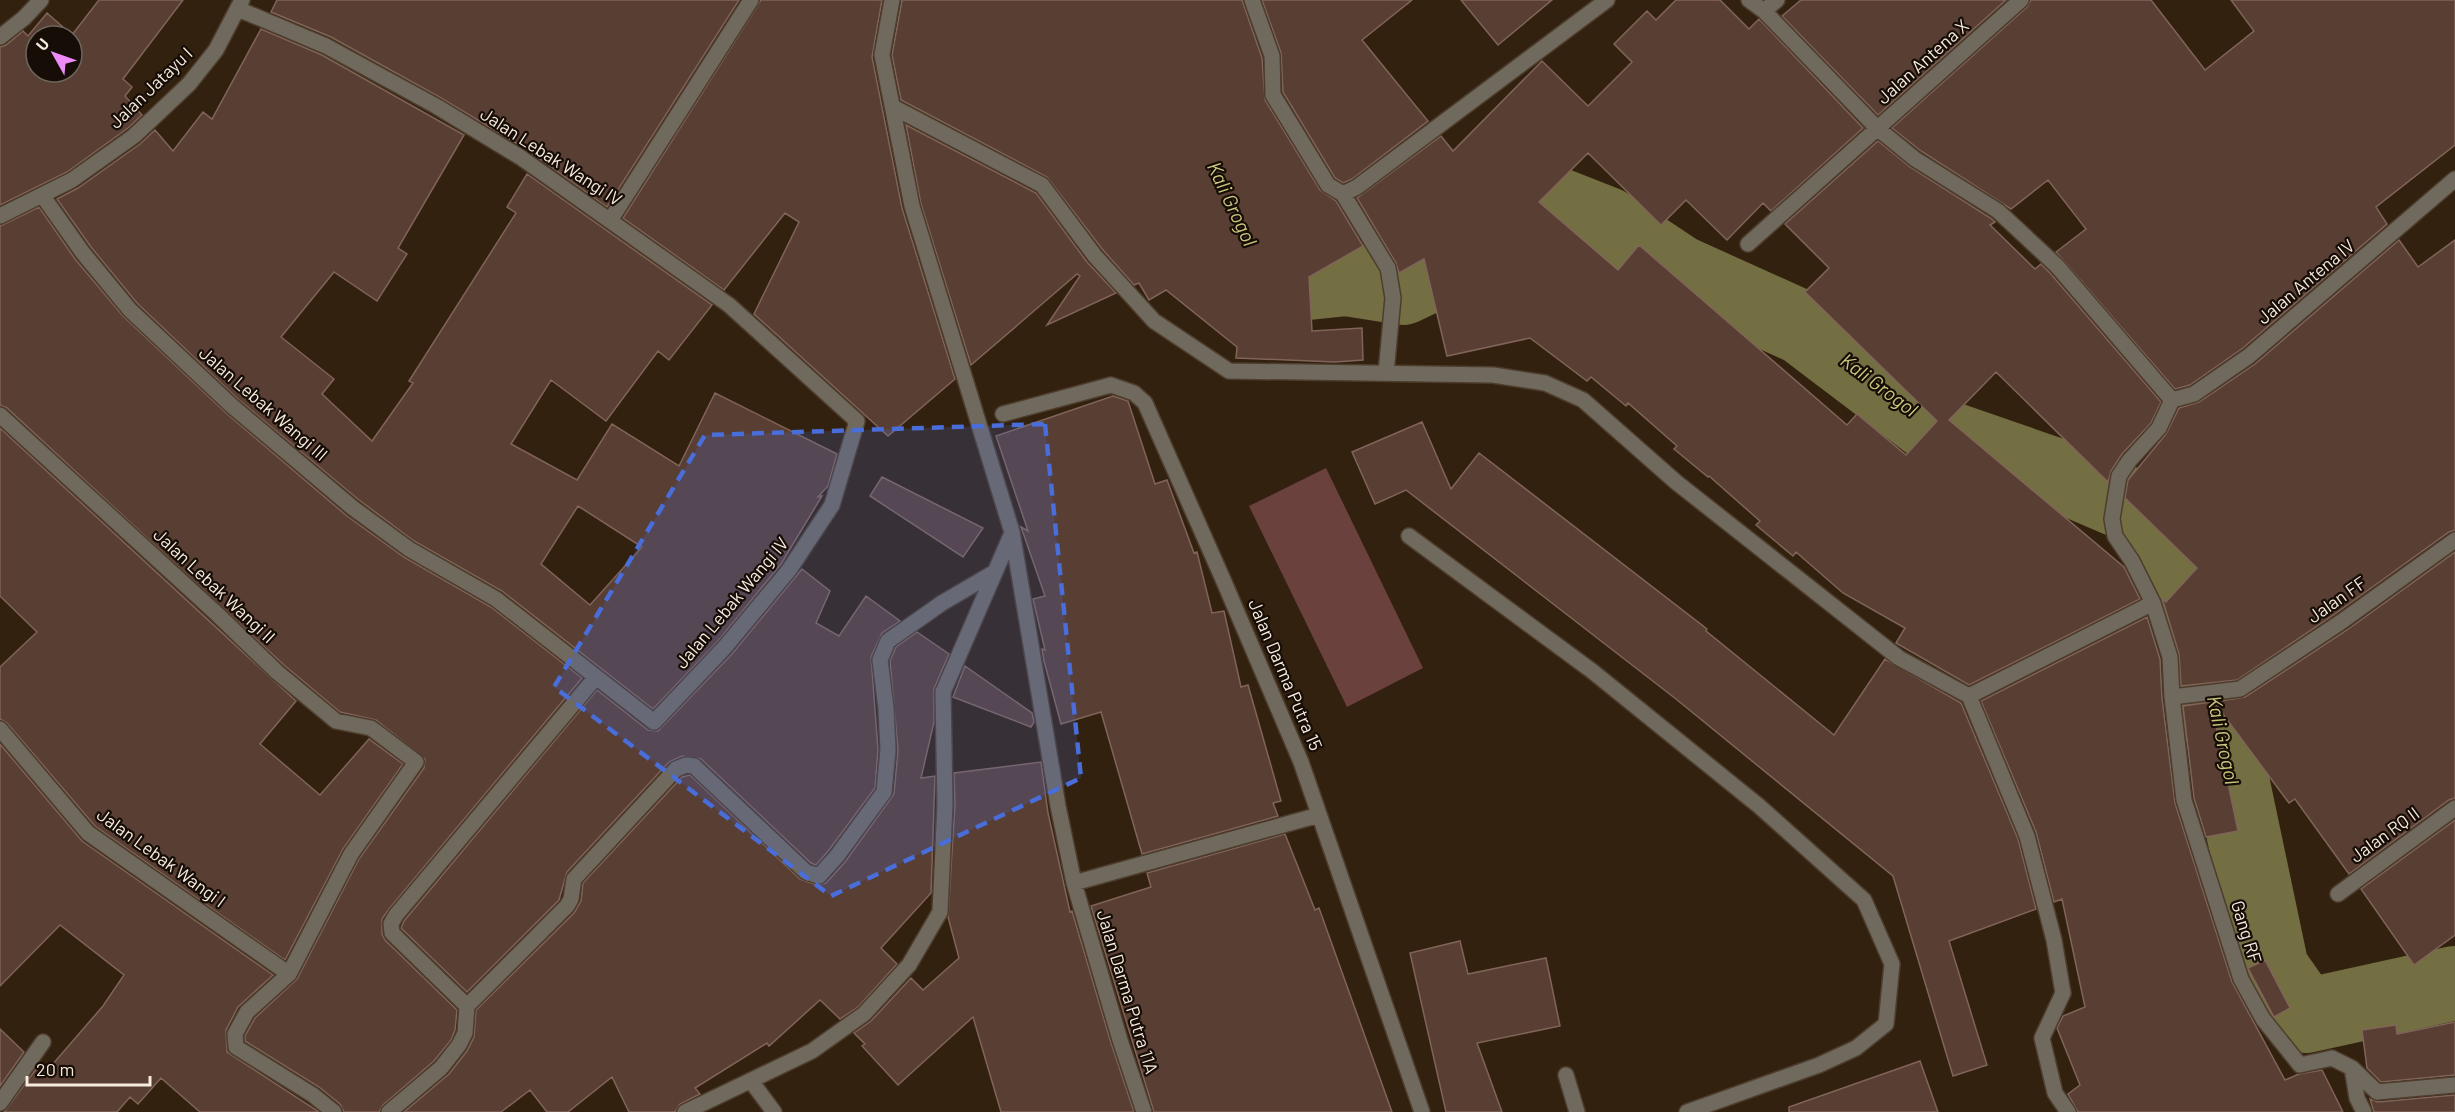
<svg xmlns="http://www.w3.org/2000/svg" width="2455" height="1112" font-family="Barlow,sans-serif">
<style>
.green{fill:#6b413e}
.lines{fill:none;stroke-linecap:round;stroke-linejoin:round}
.river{stroke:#736f42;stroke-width:74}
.building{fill:#583e33;stroke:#816459;stroke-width:1.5;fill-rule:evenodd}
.service-casing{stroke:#4e3d2c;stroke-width:18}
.minor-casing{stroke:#4e3d2c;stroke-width:18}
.service{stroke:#6f695e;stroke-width:15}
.minor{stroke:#6f695e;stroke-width:15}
.marked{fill:#496dd9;fill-opacity:0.2;stroke:#496dd9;stroke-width:4.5;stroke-dasharray:12 8;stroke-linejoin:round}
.labels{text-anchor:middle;stroke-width:4.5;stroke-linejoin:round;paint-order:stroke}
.street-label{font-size:18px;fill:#f7eadf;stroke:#150d06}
.water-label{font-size:20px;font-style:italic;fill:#ccc67d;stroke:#150d06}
</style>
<rect width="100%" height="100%" fill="#33210f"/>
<!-- green -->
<path class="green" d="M1326,468L1423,668L1347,707L1249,506Z"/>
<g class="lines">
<!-- river -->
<path class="river" d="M1238,225L1245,241L1275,277L1289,285L1346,279L1403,288L1455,263L1509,205L1546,200L1607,224L1679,272L1803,328L1948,438L2081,484L2137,508L2170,547L2206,656L2272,969L2305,1016L2455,983"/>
</g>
<!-- building -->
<path class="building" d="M99,0H183L123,79L132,87L125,96L142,115L128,128L67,172L0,205V47L6,45L23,31L28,36L47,13L72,35ZM36,36H72V72H36Z
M277,0H739L607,207L526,149L441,98L331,37L271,12Z
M761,0H882L872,57L902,208L955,379L888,436L754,314L799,222L785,213L724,290L623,218Z
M902,0H1242L1262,58L1265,100L1320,190L1336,201L1363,246L1309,277L1312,331L1362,328L1363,360L1335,362L1236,358L1237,347L1166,290L1149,300L1139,283L1134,285L1103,250L1047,177L901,100L892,55Z
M1262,0H1412L1362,40L1428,121L1352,179L1343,183L1335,178L1283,92L1281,53Z
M1461,0H1552L1498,45Z
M1676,0H1720L1749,29L1759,19L1863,128L1771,211L1763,203L1727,240L1686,200L1661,225L1588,153L1539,202L1618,270L1639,245L1847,425L1857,414L1906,455L1937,421L1805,292L1829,268L1785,224L1878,141L1910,167L1992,219L1995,222L1990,225L2035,269L2041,264L2050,273L2161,402L2151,423L2122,454L2111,471L2108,482L1996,372L1949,420L2124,567L2140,599L1969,685L1896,643L1905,628L1843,593L1796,552L1793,556L1756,525L1760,521L1709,476L1708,477L1674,449L1677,446L1628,403L1626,406L1591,377L1587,381L1530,338L1447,356L1424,259L1399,273L1396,263L1357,198L1441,136L1453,151L1542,61L1588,106L1632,62L1614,44L1647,11L1656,20Z
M1801,0H2006L1878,115L1782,16Z
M2031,0H2151L2205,70L2254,31L2231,0H2455V145L2376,207L2387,224L2243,348L2190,385L2175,389L2056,252L2086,229L2048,180L2011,209L1921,151L1892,128L2027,7Z
M261,29L322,55L464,135L398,248L407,254L377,301L334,272L281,337L334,379L322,394L372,441L413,383L409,381L516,213L507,207L527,174L712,305L669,360L658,351L606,421L551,380L511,444L577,480L612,424L679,466L715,393L837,454L828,486L818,497L822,496L781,564L718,641L653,709L502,591L414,541L359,500L238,399L137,303L91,247L57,199L78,188L140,144L155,130L173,151L203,112L212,119ZM578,506L642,547L590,605L541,564Z
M906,125L1036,193L1087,262L1116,293L1047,325L1080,276L1077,274L971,365L921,204Z
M39,207L75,259L123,316L226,413L347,516L404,557L491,607L582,678L389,909L382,919V934L385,940L457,1010L455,1030L451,1040L434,1061L383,1105L379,1112H344L340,1104L319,1087L245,1041V1036L255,1018L297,979L359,859L424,768L425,759L376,720L340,712L284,665L7,408L0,405V226Z
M2399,240L2418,267L2455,240V530L2449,532L2335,614L2237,680L2181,686L2179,654L2162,598L2166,602L2197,568L2125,498L2128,480L2166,434L2179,408L2199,402L2255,364Z
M1113,396L1128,401L1155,484L1167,480L1194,553L1197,552L1212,613L1224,611L1241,687L1248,685L1281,801L1273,803L1278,816L1142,854L1101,712L1061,724L1044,661L1042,649L1045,650L1033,599L1045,596L1021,527L1028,531L996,436Z
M1422,422L1451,489L1479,453L1707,629L1706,631L1834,735L1885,659L1961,703L2018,839L2036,909L1949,941L1987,1065L1953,1076L1893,876L1676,699L1406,490L1375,504L1352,452Z
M0,428L296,701L260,744L320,795L369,739L403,764L343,849L285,960L95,826L7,723L0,719V667L37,632L0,596Z
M882,477L983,528L963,557L870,496Z
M2455,552V798L2449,800L2349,874L2295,799L2289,803L2214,702L2245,697L2347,630Z
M802,569L830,591L816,623L839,636L866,596L900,621L882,633L871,657L878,750L875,788L829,850L816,865L811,863L701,759L682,756L669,762L567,872L559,900L467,992L401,928L404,921L597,690L648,730L658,731L732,654Z
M2147,617L2160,659L2162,698L2175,803L2232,982L2285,1080L2299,1074L2322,1070L2343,1112H2078L2068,1094L2080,1085L2057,1028L2063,1016L2085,1007L2062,899L2054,902L2036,832L1981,701Z
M917,632L949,654L934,689V722L921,778L935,776L931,893L881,948L897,964L858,1007L840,1019L820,1000L769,1046L767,1043L695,1088L700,1094L680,1104L675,1112H629L612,1077L568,1112H547L530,1090L501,1112H404L449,1074L467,1051L474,1037L476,1010L574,913L581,901L583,883L682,777L690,775L800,879L817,885L826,883L845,862L894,794L898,750L890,661L896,647Z
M965,666L1032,713L1034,722L1031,727L953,697Z
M2211,702L2238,831L2206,837L2194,798L2183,706Z
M0,744L82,841L273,975L238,1007L226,1030L227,1052L319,1112H200L161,1078L138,1104L130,1097L117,1112H4L39,1065L46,1072L103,1006L124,975L60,925L0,986Z
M1041,762L1048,813L1070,912L1072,911L1111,1043L1134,1112H1001L973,1017L898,1085L862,1046L865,1044L854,1033L871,1021L911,978L923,990L959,958L948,917L955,804L954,773Z
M2455,820V935L2414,965L2361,889Z
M1285,834L1315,910L1319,908L1392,1112H1154L1091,906L1151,887L1147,873Z
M1460,941L1468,974L1546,958L1560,1026L1477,1043L1502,1112H1446L1410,953Z
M2265,960L2290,1008L2274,1017L2248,968Z
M2455,1022V1075L2381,1082L2367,1068L2362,1030L2396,1025L2397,1034Z
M0,1029L24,1052L0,1086Z
M1920,1061L1938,1112H1789V1107Z
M2455,1095V1112H2374L2370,1099L2378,1102Z"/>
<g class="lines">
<!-- service casing -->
<g class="service-casing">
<path id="service" d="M1409,536L1592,671L1759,806L1864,900L1892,964L1886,1024L1856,1048L1819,1065L1687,1112
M1566,1075L1577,1112"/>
</g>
<!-- minor casing -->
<g class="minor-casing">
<path id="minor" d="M892,0L882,55L912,206L1012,532L1058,806L1074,883L1120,1040L1144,1112
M1252,0L1272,56L1273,95L1328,185L1343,194L1357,187L1607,0
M1749,0L1764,11L1877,128L1915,159L1998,211L2057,266L2172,400
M1764,11L1777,0
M0,37L24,18L41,0
M893,107L1042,185L1095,256L1154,321L1229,371L1493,375L1545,383L1583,400L1676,482L1899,658L1969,696L2027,836L2054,940L2063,993L2042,1038L2055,1093L2068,1112
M1343,194L1388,268L1393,298L1386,373
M42,195L83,253L130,310L232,406L353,508L409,549L496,599L654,722L725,647L789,570L832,505L857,421L729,305L520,157L436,106L326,46L238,9
M0,216L72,180L134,136L189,84L216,50L242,0
M611,219L751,0
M1748,244L2021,0
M2172,400L2194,394L2249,356L2455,179
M1003,414L1111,385L1134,393L1145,403L1225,584L1301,762L1422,1112
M0,415L217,614L277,672L336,721L371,728L416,762L351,854L289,974L247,1012L235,1034L236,1047L313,1095L334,1112
M2455,540L2341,622L2240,689L2172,697L2184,800L2241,979L2263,1019L2300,1065L2332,1058L2352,1068L2377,1092L2455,1085
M2153,603L2170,657L2172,697
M1969,696L2153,603L2132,561L2115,536L2112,519L2119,476L2129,461L2159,428L2172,400
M0,729L88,833L289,974
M1074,883L1319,815
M2338,894L2455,808
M467,1006L392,933L391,924L396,915L596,677
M2352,1068L2357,1098L2364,1112
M751,1081L774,1112
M0,1103L43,1042
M389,1112L441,1068L459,1045L465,1033L467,1006L567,906L571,899L574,879L676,769L686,765L694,766L806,872L819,876L837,856L884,792L888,750L886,708L880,660L888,641L942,603L995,572
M685,1112L812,1051L864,1014L909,965L940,912L945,804L943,692L1012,533"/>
</g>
<!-- service -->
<use href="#service" class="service"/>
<!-- minor -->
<use href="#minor" class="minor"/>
</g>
<!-- marked area -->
<path class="marked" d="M1045,424L1081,778L831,896L554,687L705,435Z"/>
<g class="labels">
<!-- street labels -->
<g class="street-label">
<text transform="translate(1923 62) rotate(-42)" y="6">Jalan Antena X</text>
<text transform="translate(151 88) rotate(-44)" y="6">Jalan Jatayu I</text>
<text transform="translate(551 157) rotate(33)" y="6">Jalan Lebak Wangi IV</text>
<text transform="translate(2306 282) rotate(-40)" y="6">Jalan Antena IV</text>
<text transform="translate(263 404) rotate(41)" y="6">Jalan Lebak Wangi III</text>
<text transform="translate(214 586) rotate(43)" y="6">Jalan Lebak Wangi II</text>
<text transform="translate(2337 600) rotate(-35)" y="6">Jalan FF</text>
<text transform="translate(732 603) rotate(-50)" y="6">Jalan Lebak Wangi IV</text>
<text transform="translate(1285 675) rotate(67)" y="6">Jalan Darma Putra 15</text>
<text transform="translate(2385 835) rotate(-36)" y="6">Jalan RQ II</text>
<text transform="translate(161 858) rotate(36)" y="6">Jalan Lebak Wangi I</text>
<text transform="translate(2246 932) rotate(73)" y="6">Gang RF</text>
<text transform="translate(1127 992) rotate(73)" y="6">Jalan Darma Putra 11A</text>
</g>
<!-- water labels -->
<g class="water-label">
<text transform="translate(1232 204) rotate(65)" y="7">Kali Grogol</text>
<text transform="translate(1879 385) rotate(37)" y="7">Kali Grogol</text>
<text transform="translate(2223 740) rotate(78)" y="7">Kali Grogol</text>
</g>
</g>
<!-- north arrow -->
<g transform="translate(54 54) rotate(310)"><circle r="28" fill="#150d06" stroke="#6f655d" stroke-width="1.5"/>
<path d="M0-4.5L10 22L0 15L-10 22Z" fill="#ed8cf9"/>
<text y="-9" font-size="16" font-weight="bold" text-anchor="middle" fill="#f7eadf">U</text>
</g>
<!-- scale -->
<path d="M27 1076v9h123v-9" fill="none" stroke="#f7eadf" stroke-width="3"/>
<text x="36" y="1076" font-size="18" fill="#f7eadf" stroke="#150d06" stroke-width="4.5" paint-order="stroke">20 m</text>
</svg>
